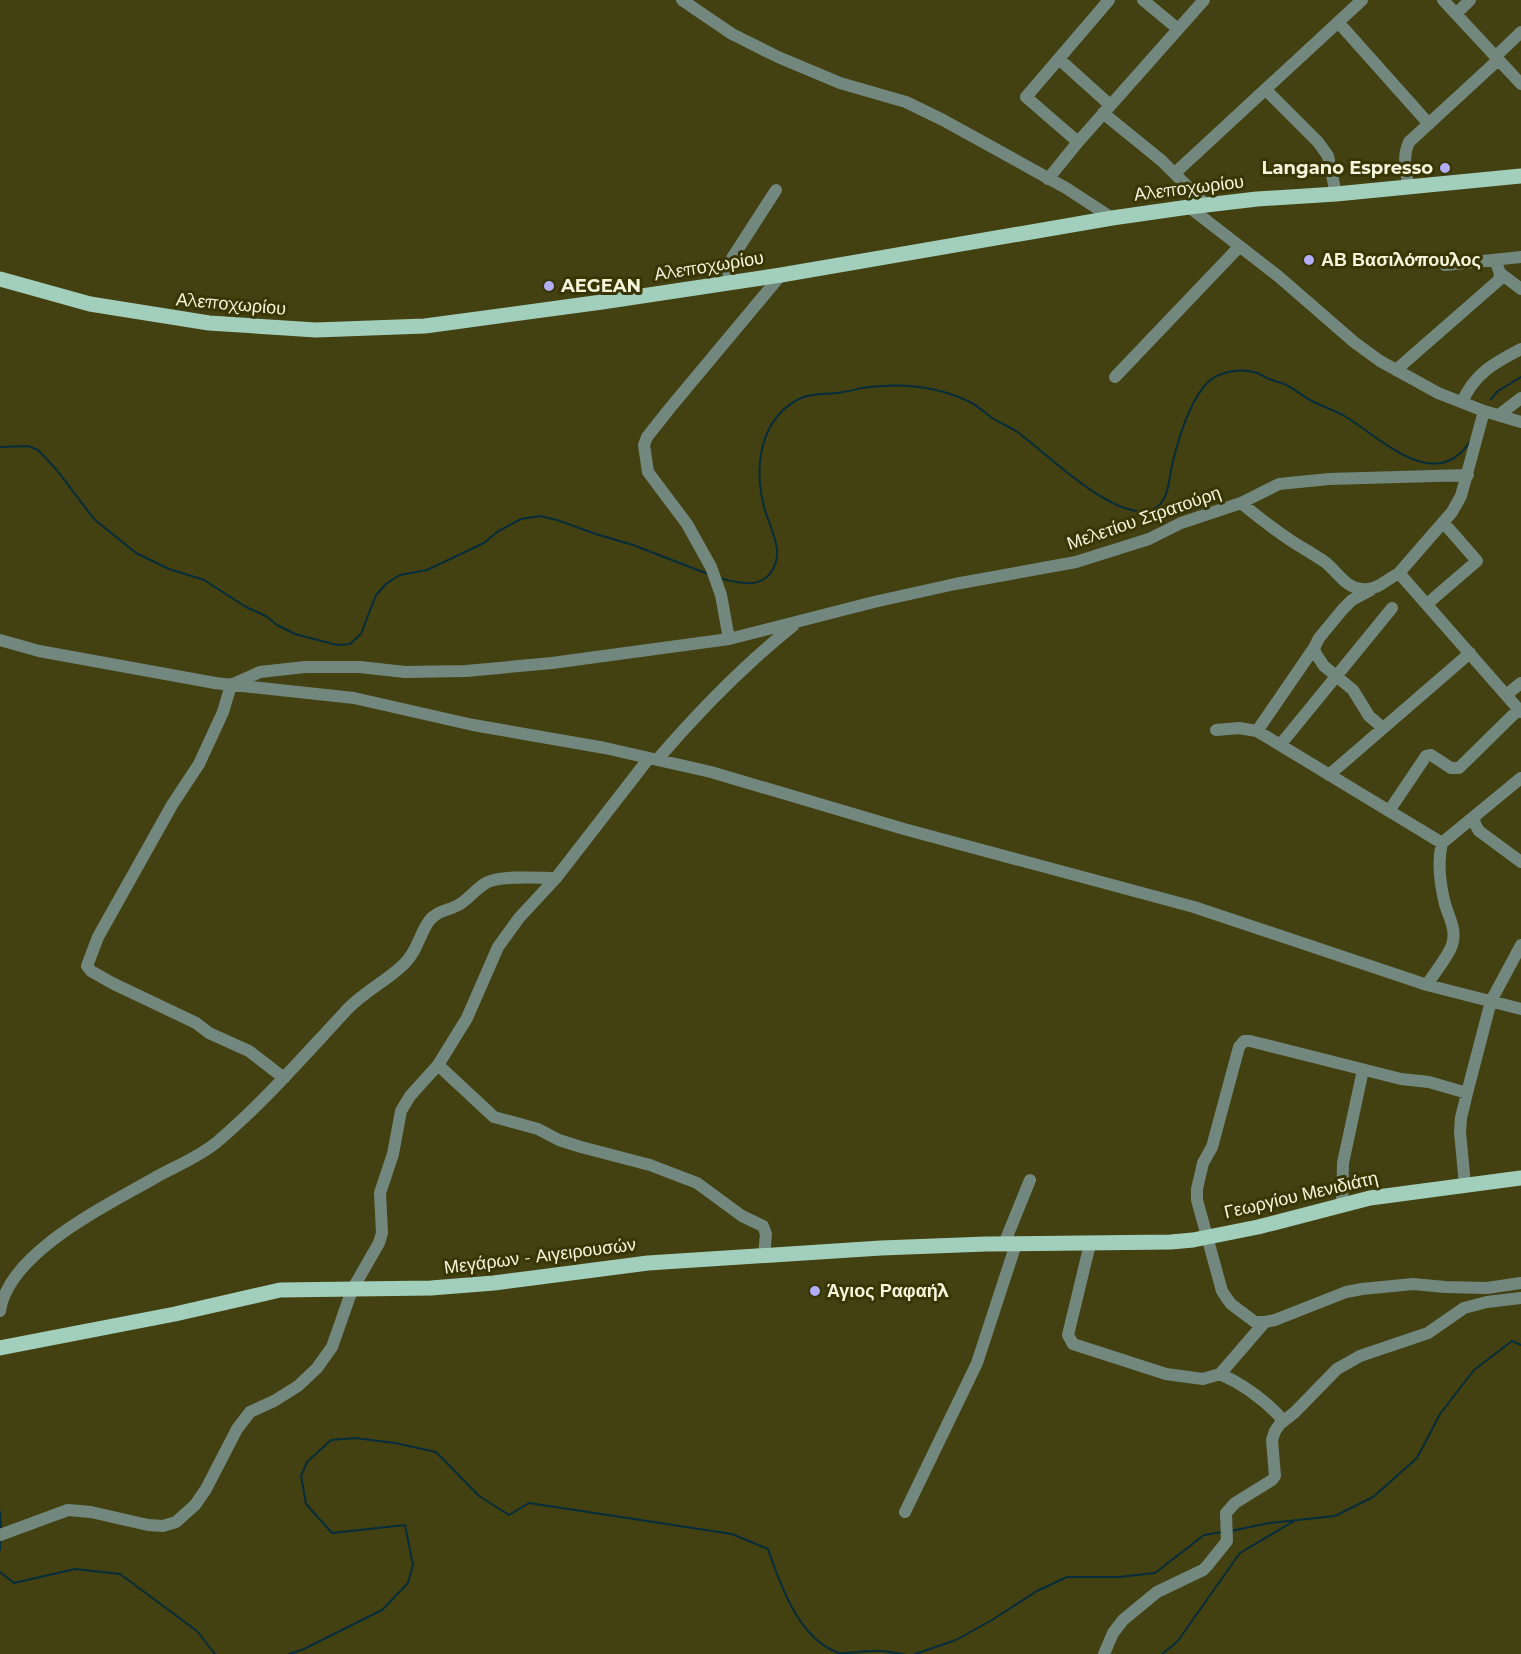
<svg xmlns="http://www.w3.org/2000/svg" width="1521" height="1654" font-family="Montserrat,sans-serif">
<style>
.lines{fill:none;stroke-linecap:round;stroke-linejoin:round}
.stream{stroke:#052d3b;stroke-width:2}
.minor{stroke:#72887e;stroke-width:12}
.major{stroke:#a2cfbc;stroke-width:15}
.poi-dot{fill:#b2adf9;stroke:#383605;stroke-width:2}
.labels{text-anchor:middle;stroke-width:6;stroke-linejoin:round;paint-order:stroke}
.poi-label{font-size:18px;font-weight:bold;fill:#f6f6dd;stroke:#383605;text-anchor:start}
.street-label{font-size:18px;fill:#f6f6dd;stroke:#383605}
</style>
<rect width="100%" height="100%" fill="#434112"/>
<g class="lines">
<!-- stream -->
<path class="stream" d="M1491,399L1498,391L1521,377
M0,447L28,446L38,450L56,469L94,519L136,553L169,569L204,580L246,607L266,616L277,625L295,634L337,645L350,644L361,634L376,595L387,583L400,575L427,570L484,543L497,532L521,519L540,516L557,520L596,534L633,545L708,574
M719,578C738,583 762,590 773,569C776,563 778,556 777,549C775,534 768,521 764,507C754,467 759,418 801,398C814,392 830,395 843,392C852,391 861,387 870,387C904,383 939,387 970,402C978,406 985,413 992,418C1000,423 1008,426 1016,431C1043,449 1123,533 1158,506C1170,496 1169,475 1173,461C1179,437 1191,399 1208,382C1219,372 1239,368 1254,372C1259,373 1264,377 1269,379C1274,381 1279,382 1284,384C1294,388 1302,396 1312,401C1323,407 1335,410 1346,417C1381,438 1436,496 1471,440
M0,1512L1,1530
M1231,1531L1269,1523L1335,1516L1373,1497L1417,1458L1440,1414L1474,1370L1512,1341L1521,1345
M0,1550V1538
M0,1572L14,1583L75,1569L120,1574L197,1631L215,1654
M289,1654L304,1649L382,1610L408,1583L413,1565L405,1525L332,1533L306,1504L301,1476L307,1462L331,1440L355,1438L395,1443L436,1452L479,1496L509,1515L529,1503L732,1534L768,1549C780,1584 799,1640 839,1653C849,1654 862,1651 872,1651C882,1650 894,1653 904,1654
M915,1654L956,1640L992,1620L1037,1591L1067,1577H1119L1155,1573L1204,1535L1222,1532
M1162,1654L1177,1642L1240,1553L1294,1521"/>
<!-- minor -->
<path class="minor" d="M682,0L732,34L778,57L840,83L906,102L943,120L1066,188L1112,218
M1143,0L1178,29
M1443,0L1521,84
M1456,14L1470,0
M1338,22L1429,124
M1495,57L1521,32
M1059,59L1110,105
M1266,90L1318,142L1328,156L1336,194
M1103,113L1162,161L1206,205
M1078,142L1026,97L1109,0
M1175,173L1362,0
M1048,179L1078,142L1204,0
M1409,188C1406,172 1402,157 1409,142L1498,60
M1189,207L1278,276L1354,342L1380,361L1438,393L1484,411L1521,422
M1445,265L1521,257
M1500,273L1521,289
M735,282L728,272L727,266L776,190
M1396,370L1499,280L1500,273L1495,260
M1115,377L1239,247
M1462,402C1475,373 1494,363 1521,349
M1499,415L1521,398
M1241,503C1258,517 1275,530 1293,542C1304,549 1315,555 1325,562C1338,572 1344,587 1362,589C1377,591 1387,579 1399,573L1521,712
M1399,573L1452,512L1461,496L1484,411
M1371,590L1352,600L1343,609L1319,638L1314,648L1316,654L1324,666L1353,690L1369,716L1383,728
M1427,604L1477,561L1443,522
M729,639L721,595L711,567L687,524L648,472L644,445L647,437L670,408L781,275
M0,640L39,651L215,683L354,698L473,725L605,748L711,772L904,829L1194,907L1427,985L1521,1009
M1506,695L1521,683
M1216,730L1239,728L1257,731L1442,843
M1257,731L1314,648
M1280,745L1392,608
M657,760C699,711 744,665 794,625
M1329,775L1470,653
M1389,811L1426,756L1431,755L1451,768H1459L1519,709
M1474,817L1475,824L1479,831L1521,862
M556,878L519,918L498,947L467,1018L438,1065L494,1117L538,1129L559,1140L581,1147L650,1165L697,1183L742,1216L763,1226L766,1234L764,1256
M1427,985C1434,973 1448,957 1452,945C1457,930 1449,918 1445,904C1440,884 1437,863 1442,843L1521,778
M284,1078L249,1051L209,1033L196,1023L112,983L91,971L87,966L98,937L172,805L199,764L223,712L231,685L260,672L305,667H360L405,672L466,671L552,663L729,639L874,602L955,584L1076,562L1149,539L1181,523L1241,503L1279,484L1329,479L1468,475
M1467,1093L1429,1082L1401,1079L1250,1041H1244L1239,1047L1212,1147L1203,1163L1197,1189V1200L1222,1291L1226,1297L1231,1304L1255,1322H1265L1275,1320L1346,1292L1362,1289L1413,1284L1445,1287L1487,1288L1521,1283
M1465,1185L1460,1132L1461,1118L1467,1093L1491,1001L1521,945
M1342,1205L1343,1163L1363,1070
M1004,1244L1030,1180
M1090,1244L1068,1335L1073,1344L1166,1374L1203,1379L1220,1374L1265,1322
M0,1311C9,1251 110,1204 158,1176C178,1165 199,1157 217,1142C263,1103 303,1057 344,1013C361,993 386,982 404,964C417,952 419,935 429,921C437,910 449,911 460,904C470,898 477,887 488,882C502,875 540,878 556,878L649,758
M1220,1374C1245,1385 1265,1400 1284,1421
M905,1512L977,1363L1016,1244
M0,1535L68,1510L91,1512L148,1525L163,1526L176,1522L195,1505L206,1489L237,1429L250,1412L274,1401L298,1386L317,1368L332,1347L352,1290L379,1243L382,1233L380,1193L393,1154L401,1111L410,1096L438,1065
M1104,1654L1113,1633L1123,1620L1157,1592L1203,1570L1207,1566L1227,1541L1226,1513L1235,1503L1272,1480L1275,1476L1272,1440L1275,1431L1280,1424L1295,1412L1337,1369L1360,1356L1428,1333L1464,1308L1487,1302L1521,1298"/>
<!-- major -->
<path class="major" d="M0,279L90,304L209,323L316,330L425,326L602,302L781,275L1112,218L1189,207L1257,199L1336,194L1521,176
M0,1348L175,1314L280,1290L431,1288L494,1283L648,1263L881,1248L986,1244L1171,1242L1193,1240L1258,1227L1370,1198L1521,1178"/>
</g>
<!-- markers -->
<g class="poi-dot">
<circle cx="1445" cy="168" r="6"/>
<circle cx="1309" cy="260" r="6"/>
<circle cx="549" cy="286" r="6"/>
<circle cx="815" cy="1291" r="6"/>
</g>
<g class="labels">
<!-- poi labels -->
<g class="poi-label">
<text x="1433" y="174" text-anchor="end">Langano Espresso</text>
<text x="1321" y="266">ΑΒ Βασιλόπουλος</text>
<text x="561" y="292">AEGEAN</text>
<text x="827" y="1297">Άγιος Ραφαήλ</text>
</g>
<!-- street labels -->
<g class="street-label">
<text transform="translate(1189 188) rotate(-7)" y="6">Αλεποχωρίου</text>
<text transform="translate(709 266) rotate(-9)" y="6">Αλεποχωρίου</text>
<text transform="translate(231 304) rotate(5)" y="6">Αλεποχωρίου</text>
<text transform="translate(1144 518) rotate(-19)" y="6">Μελετίου Στρατούρη</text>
<text transform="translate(1301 1195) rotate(-13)" y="6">Γεωργίου Μενιδιάτη</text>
<text transform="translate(540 1256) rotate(-7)" y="6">Μεγάρων - Αιγειρουσών</text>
</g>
</g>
</svg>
